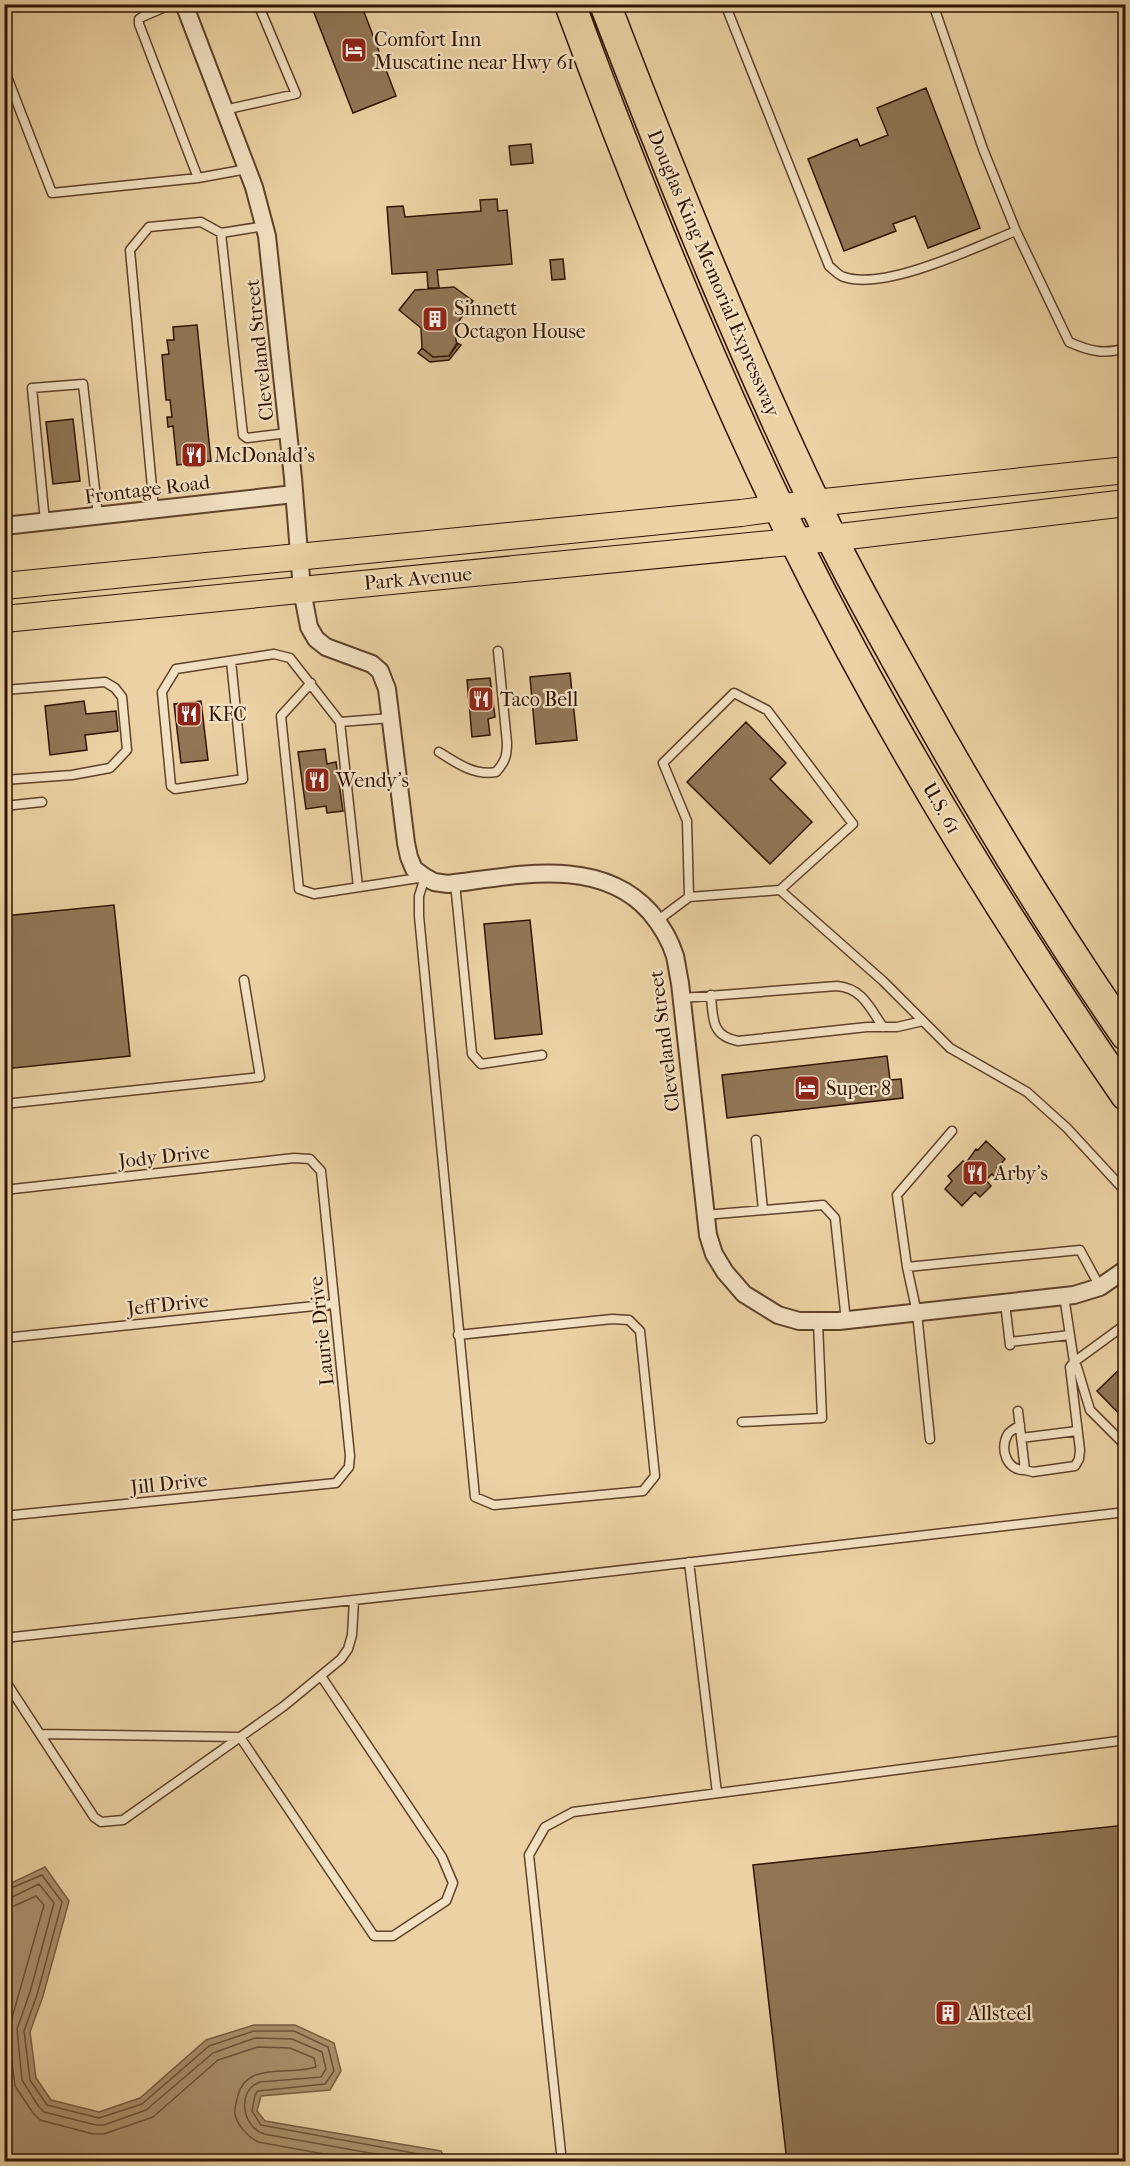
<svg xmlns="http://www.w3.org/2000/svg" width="1130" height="2166" font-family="'IM FELL French Canon',serif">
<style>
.water{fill:#ab906c;stroke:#7a5e42;stroke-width:1.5}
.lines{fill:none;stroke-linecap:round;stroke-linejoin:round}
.shore{stroke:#6e5237;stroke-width:1.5}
.building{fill:#917656;stroke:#301302;stroke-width:1.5}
.lane-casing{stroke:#5f422a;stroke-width:11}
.street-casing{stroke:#5f422a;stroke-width:20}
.primary-casing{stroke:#301302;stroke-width:28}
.highway-casing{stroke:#301302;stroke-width:33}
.lane{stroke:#f2e1c3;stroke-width:8}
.street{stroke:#f2e1c3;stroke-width:16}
.primary{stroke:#ebd1a3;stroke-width:26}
.highway{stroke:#ebd1a3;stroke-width:30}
.labels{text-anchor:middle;stroke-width:4.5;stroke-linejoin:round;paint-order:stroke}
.poi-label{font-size:20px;fill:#301302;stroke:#f2e1c3;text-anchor:start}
.street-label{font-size:20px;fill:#301302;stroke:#f2e1c3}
</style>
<rect width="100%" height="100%" fill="#ebd1a3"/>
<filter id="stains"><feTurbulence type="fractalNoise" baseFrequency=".00333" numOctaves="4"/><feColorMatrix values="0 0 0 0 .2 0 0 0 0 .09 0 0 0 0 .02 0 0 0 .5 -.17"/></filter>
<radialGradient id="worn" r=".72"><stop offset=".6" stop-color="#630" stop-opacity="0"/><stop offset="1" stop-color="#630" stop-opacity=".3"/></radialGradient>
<!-- water -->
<path class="water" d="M45,1867L69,1901L43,1996L30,2032L36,2078L51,2100L99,2112L140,2098L206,2040L254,2025H295L334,2043L341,2071L330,2090L261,2096L257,2111L265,2121L441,2151L446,2161H5V1886Z"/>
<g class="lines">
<!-- shore -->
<path class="shore" d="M4,1891L42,1875L62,1902L37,1995L24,2031L30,2080L47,2105L99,2118L142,2104L209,2046L254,2031H294L328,2047L334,2071L325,2084L258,2091L255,2095L252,2111L261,2125L435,2157L439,2162
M4,1898L12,1897L39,1884L54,1903L30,1992L17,2029L22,2080L39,2107L44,2112L96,2125H104L146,2110L213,2053L255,2038L292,2039L322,2052L326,2069L321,2077L260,2082C236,2090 242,2127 264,2134L420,2162
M4,1907L14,1906L36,1896L44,1905L8,2032L15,2086L33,2113L40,2120L93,2134H104L153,2117L218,2060L258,2047L290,2048L314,2058L316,2067C291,2076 247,2061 238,2095C237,2101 234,2107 235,2114C237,2125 248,2137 258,2142L368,2162"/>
</g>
<!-- building -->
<path class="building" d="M361,4L396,96L353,113L311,5Z
M926,88L980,228L928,248L915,216L893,224L896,231L844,251L808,159L857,139L860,146L888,135L877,108Z
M531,144L533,163L511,165L509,146Z
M497,199L498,211L507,210L512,264L437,270L439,288H428L427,272L392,274L387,207L403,206L405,217L481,211L480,200Z
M563,259L565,279L552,280L550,260Z
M454,287L473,301L454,328L457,345L449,356L433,357L422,348L421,328L399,310L415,290Z
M197,325L211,461L177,465L173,426L168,427L167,417H172L170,400H166L162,355L169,354L167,340H174L173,327Z
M457,343L461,345L449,360L430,362L418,353L422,348L433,357L449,356Z
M73,419L80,481L53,484L46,422Z
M570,673L577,740L536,744L530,677Z
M490,678L495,717L488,719L490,735L472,737L467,680Z
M84,701L86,714L116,711L118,731L85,735L87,750L50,755L45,706Z
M201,701L208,760L181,763L174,704Z
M746,722L786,763L770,779L812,822L770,864L687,782Z
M325,749L327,764L336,762L343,811L327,813L326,806L306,809L298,752Z
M114,905L130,1056L4,1069V916Z
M530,920L542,1034L495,1039L484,924Z
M887,1056L890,1080L901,1079L903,1098L727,1118L722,1075Z
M986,1141L1005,1159L997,1168L1001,1172L995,1177L992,1174L986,1180L991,1186L980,1197L975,1192L962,1206L945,1189L952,1181L948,1176L963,1161L966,1163L976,1149L978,1150Z
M1126,1363V1421L1097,1391Z
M1126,1825V2162H787L753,1865Z"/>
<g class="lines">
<!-- lane casing -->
<g class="lane-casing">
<path id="lane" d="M172,4L142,17L139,19V24L198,178
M725,4L829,266C833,269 839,276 844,277C885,291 976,247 1016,231
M933,4L983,149L1016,231L1069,342C1089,351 1104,355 1126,348
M4,69L52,193L198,178L247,169
M224,110L296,94L258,4
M221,233L243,435L247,438L288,433
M154,509L130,250L149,227L201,222L221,233L265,226
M45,522L32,388L83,384L98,516
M231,661L243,779L175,789L171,786L162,692L176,669L274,654L290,658L340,722L391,718
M311,683L281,716L299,889L314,894L425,877L419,896V916L475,1497L494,1505L643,1491L655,1476L640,1331L629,1320L612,1319L458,1335
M4,690L105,682L115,688L122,697L127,750L110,768L72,775L4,780
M340,722L358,887
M439,752C456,763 475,776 496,772C505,762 507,756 507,743L498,651
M4,806L42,802
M455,883L472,1054L481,1064L542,1055
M780,890L883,981L950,1048L1027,1092L1067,1128L1126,1192
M657,921L689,897L780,890L853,824L767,710L734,693L663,763L687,821L689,897
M711,995C713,1018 711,1036 738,1041L867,1027H897L923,1021
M682,998L837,986C862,988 870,1008 883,1027
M4,1104L260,1077L244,980
M756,1140L763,1210
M4,1190L294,1158L310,1159L321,1171L350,1456L349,1467L336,1483L4,1516
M705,1215L823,1205L835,1218L846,1321
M907,1267L1080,1250L1100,1287
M1005,1303L1010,1345
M1126,1324L1074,1362L1077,1367L1090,1410L1126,1446
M4,1338L334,1304
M1010,1342L1070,1335
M1018,1411L1025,1470L1033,1472L1075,1466L1079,1459L1080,1450L1070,1367L1074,1362L1064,1296
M742,1422L822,1418L818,1322
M1020,1425C1016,1428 1010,1431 1008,1434C999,1449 1007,1471 1025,1470
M1021,1438L1077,1431
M930,1439L917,1313L907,1267L897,1195L952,1131
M689,1562L717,1793
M4,1638L492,1585L1126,1512
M4,1679L94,1817L101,1822L123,1820L284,1706L341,1659L348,1649L352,1635L354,1600
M40,1734L240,1737L374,1936H393L446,1901L453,1883L442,1857L321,1676
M562,2162L529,1855L545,1827L573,1812L1126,1740"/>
</g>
<!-- street casing -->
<g class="street-casing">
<path id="street" d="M184,4L254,187L267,236L293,478L302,590L309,627L316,639L326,647L372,664L380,671L387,689L406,843L409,857L414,869L425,877L434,882L448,884C515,876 599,855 650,912C661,925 670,940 675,956C677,965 678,974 680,983L708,1235L714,1254L725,1272L744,1294L778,1315L799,1321H839L1074,1295L1100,1287L1126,1269
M4,526L294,494"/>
</g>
<!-- primary casing -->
<g class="primary-casing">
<path id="primary" d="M4,586L741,513L815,503L1126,470
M4,619L831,538L1126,503"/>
</g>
<!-- highway casing -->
<g class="highway-casing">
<path id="highway" d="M570,4C637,186 709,365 794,539C889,732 1003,917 1126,1095
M605,4C674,184 746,361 830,535C857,590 888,644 918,698C982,813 1051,926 1126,1035"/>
</g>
<!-- lane -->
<use href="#lane" class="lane"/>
<!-- street -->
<use href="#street" class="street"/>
<!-- primary -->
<use href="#primary" class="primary"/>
<!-- highway -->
<use href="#highway" class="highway"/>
</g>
<!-- icons -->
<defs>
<g id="hotel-square" transform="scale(1.35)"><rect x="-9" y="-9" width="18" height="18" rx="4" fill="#8f2418" stroke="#f2e1c3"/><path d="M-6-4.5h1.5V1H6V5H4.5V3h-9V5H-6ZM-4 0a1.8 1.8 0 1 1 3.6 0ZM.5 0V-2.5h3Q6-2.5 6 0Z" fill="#fff"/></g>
<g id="building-square" transform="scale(1.35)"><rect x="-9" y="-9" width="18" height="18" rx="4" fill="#8f2418" stroke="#f2e1c3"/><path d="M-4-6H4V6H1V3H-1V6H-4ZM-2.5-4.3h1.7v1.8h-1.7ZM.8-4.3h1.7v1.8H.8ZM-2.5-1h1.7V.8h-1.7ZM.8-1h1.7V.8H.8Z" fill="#fff"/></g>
<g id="restaurant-square" transform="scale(1.35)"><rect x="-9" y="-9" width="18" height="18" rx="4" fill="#8f2418" stroke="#f2e1c3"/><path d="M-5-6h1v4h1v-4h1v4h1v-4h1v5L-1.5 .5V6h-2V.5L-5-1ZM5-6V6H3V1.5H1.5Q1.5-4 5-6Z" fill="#fff"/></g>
</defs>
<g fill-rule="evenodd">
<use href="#hotel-square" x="354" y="50"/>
<use href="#building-square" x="435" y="319"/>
<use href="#restaurant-square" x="194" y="455"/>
<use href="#restaurant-square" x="481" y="699"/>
<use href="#restaurant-square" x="189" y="714"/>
<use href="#restaurant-square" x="317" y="780"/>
<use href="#hotel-square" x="807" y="1088"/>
<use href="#restaurant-square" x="975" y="1173"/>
<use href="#building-square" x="948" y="2013"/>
</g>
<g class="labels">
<!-- poi labels -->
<g class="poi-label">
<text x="374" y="46">Comfort Inn<tspan x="374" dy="23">Muscatine near Hwy 61</tspan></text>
<text x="454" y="315">Sinnett<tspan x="454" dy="23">Octagon House</tspan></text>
<text x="214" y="462">McDonald's</text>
<text x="500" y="706">Taco Bell</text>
<text x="208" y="721">KFC</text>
<text x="336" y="787">Wendy's</text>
<text x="826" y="1095">Super 8</text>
<text x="994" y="1180">Arby's</text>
<text x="968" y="2020">Allsteel</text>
</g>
<!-- street labels -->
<g class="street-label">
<text transform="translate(714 273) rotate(67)" y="7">Douglas King Memorial Expressway</text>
<text transform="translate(259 350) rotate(-96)" y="7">Cleveland Street</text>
<text transform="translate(147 489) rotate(-7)" y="7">Frontage Road</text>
<text transform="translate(418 578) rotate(-5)" y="7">Park Avenue</text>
<text transform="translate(942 808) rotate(60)" y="7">U.S. 61</text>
<text transform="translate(664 1041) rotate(-97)" y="7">Cleveland Street</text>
<text transform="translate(164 1156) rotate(-6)" y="7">Jody Drive</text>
<text transform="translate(168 1304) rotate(-6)" y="7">Jeff Drive</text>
<text transform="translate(321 1331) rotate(-96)" y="7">Laurie Drive</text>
<text transform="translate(169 1483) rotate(-6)" y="7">Jill Drive</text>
</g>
</g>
<!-- margin -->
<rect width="1130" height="2166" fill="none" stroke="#ebd1a3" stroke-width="24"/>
<rect x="6" y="6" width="1118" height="2154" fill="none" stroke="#301302" stroke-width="3"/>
<rect x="12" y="12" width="1106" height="2142" fill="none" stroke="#301302" stroke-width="1.5"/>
<rect width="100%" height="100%" filter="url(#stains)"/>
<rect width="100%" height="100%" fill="url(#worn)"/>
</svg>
